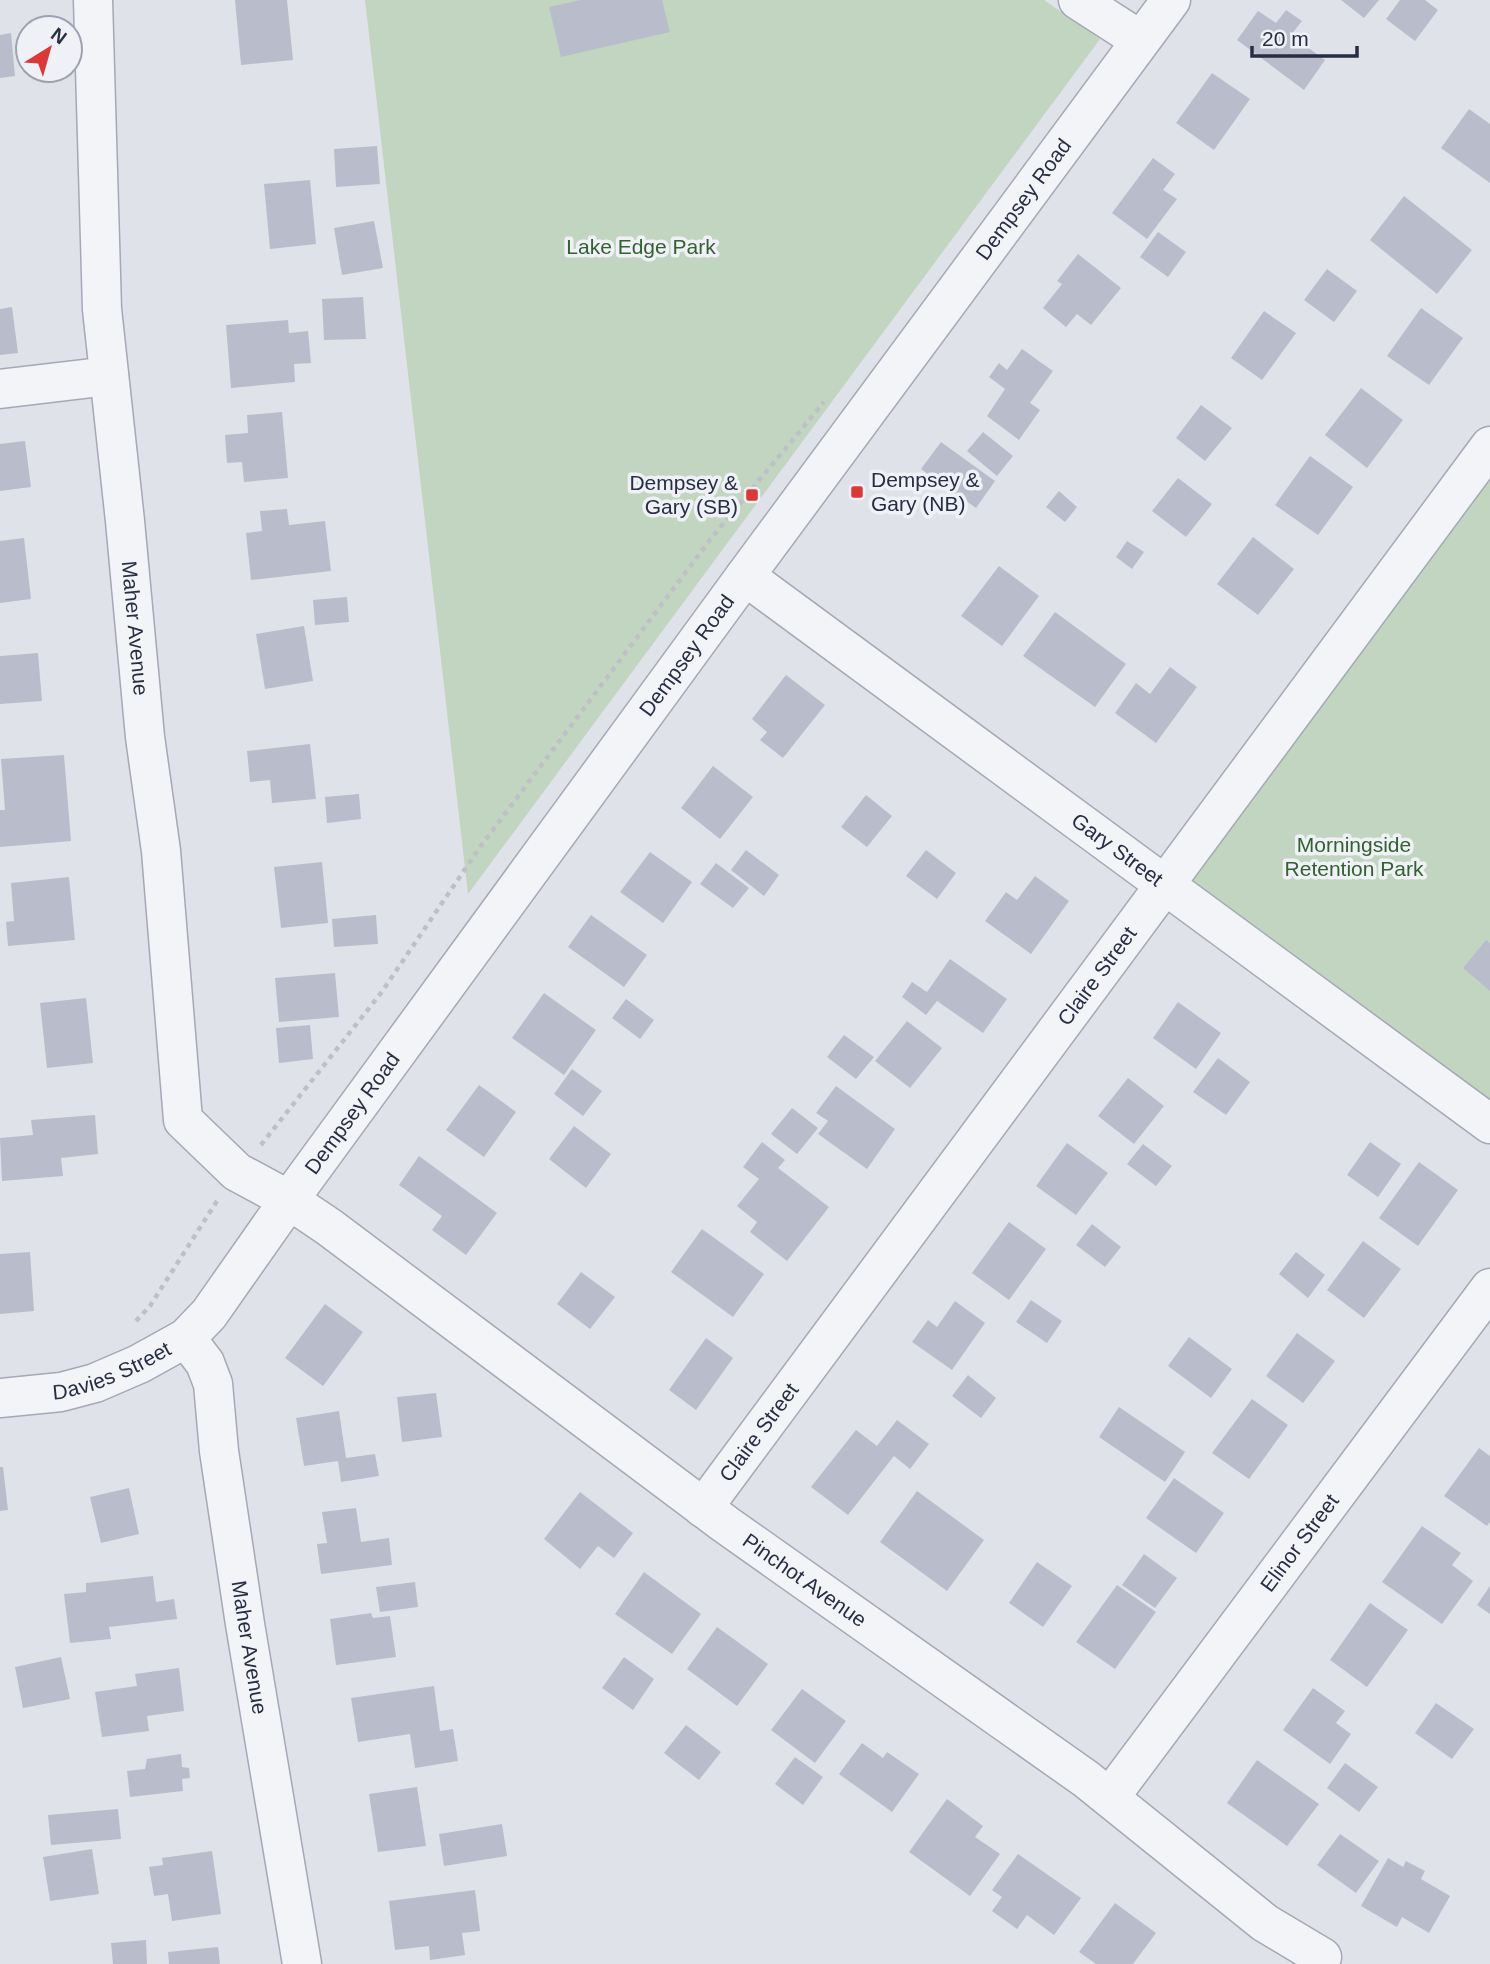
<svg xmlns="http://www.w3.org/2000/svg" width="1490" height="1964" font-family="Helvetica,sans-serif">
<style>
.green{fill:#c2d5c0}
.building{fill:#b9bdcb}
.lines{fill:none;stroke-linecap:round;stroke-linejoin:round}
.street-casing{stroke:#a5a8b5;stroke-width:41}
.path{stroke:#bec0c9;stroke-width:4.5;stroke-dasharray:5 5;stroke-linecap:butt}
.street{stroke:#f3f4f8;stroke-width:38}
.poi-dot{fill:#db3938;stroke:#eff1f7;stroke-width:2.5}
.labels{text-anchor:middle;stroke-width:7;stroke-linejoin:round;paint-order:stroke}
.street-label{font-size:21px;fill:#272d43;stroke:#eff1f7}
.park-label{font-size:21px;fill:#346032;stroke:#eff1f7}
.poi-label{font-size:21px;fill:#272d43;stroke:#eff1f7;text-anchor:start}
</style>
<rect width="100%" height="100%" fill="#e0e2ea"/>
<!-- green -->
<path class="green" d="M365,0H1044L1100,39L468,894Z
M1473,469L1490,483V1124L1165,885Z"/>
<!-- building -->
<path class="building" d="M235,0H287L293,60L241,65Z
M581,0H662L670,32L561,57L549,7Z
M1341,0H1379L1364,18Z
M1400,0H1425L1438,10L1415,41L1386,19Z
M1286,10L1302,21L1291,35L1325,60L1304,90L1237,40L1258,11L1276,23Z
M11,33L15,76L0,78V35Z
M1212,73L1250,99L1214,150L1176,123Z
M1469,109L1490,124V183L1441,148Z
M377,146L380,184L336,187L334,149Z
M1153,158L1175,174L1163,190L1177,199L1147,239L1112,213Z
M310,180L316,244L270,249L264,184Z
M1404,196L1472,250L1437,294L1370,240Z
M374,221L383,268L342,275L334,228Z
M1158,232L1186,252L1168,277L1140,257Z
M1078,254L1121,288L1091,325L1077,314L1066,327L1043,308L1062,284L1057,281Z
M1327,269L1357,291L1334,322L1304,300Z
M363,297L366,339L324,340L322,299Z
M12,307L18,353L0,355V309Z
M1421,308L1463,338L1429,385L1387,356Z
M1264,311L1296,333L1262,380L1231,358Z
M288,320L289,333L308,331L311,363L294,364L295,382L231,388L226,325Z
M1022,349L1053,371L1030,403L1040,410L1019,440L987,416L1005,389L989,377L999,363L1007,370Z
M1361,388L1403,420L1367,468L1325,435Z
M1201,405L1232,428L1205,461L1176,438Z
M282,412L288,478L244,482L242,462L227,463L225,435L248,433L247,415Z
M983,432L1013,456L997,476L967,451Z
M25,441L31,487L0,491V444Z
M941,442L995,481L976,508L921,469Z
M1310,456L1353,487L1318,535L1275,505Z
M1178,478L1212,504L1186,537L1152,511Z
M1059,491L1077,507L1065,522L1046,507Z
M287,509L289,525L325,521L331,571L251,580L246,533L262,531L260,511Z
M1253,537L1294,569L1258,615L1217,584Z
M24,538L31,599L0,603V541Z
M1127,541L1144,552L1132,569L1116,557Z
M999,566L1039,596L1002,646L961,616Z
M347,597L349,622L315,625L313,600Z
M1055,612L1126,664L1095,707L1023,656Z
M304,626L313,681L265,689L256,634Z
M38,653L42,701L0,704V656Z
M1170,667L1197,687L1156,743L1115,713L1136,683L1150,694Z
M786,675L825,705L783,758L760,740L767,732L752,719Z
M310,744L316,799L272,803L270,780L250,782L247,751Z
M64,755L71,841L0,847V810H5L1,759Z
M713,766L753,797L720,839L681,808Z
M359,794L361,819L327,823L325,797Z
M866,795L892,816L867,847L841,827Z
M746,850L779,875L764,896L731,870Z
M926,850L956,873L937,899L906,876Z
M650,852L692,882L663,923L620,892Z
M322,862L328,923L281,928L274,867Z
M716,863L749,888L733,908L700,884Z
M1035,876L1069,901L1031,954L985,921L1006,892L1017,900Z
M69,877L75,940L8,946L6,922L14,921L11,883Z
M376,915L378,944L334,947L332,919Z
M591,915L647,955L624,987L568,947Z
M1486,940L1490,943V991L1463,968Z
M950,959L1007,999L983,1033L937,1001L926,1015L902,997L912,982L927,992Z
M335,973L339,1017L279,1022L275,978Z
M544,993L596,1030L564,1075L512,1038Z
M86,998L93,1063L47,1068L40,1003Z
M626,999L654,1020L640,1039L612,1018Z
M1178,1002L1221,1033L1196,1069L1153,1038Z
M907,1021L942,1048L910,1088L875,1061Z
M310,1025L313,1059L279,1063L276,1028Z
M844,1035L874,1057L856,1079L827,1057Z
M1218,1058L1250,1082L1226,1115L1193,1092Z
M572,1069L602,1091L583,1116L554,1094Z
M1128,1078L1164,1106L1134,1144L1098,1116Z
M479,1085L516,1112L484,1157L446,1130Z
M836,1086L895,1129L867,1169L818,1134L828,1121L816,1113Z
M792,1108L818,1128L797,1154L771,1134Z
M95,1115L98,1154L61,1158L63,1176L2,1181L0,1138L33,1135L31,1120Z
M574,1126L611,1154L586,1188L549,1159Z
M762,1142L785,1160L778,1168L829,1207L787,1261L750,1232L757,1222L737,1206L759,1179L743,1167Z
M1370,1142L1401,1164L1378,1197L1347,1175Z
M1067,1143L1108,1173L1076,1215L1036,1186Z
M1143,1144L1172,1166L1156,1186L1127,1164Z
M419,1156L497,1213L466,1255L432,1230L442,1216L399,1185Z
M1419,1162L1458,1190L1418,1246L1379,1218Z
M1009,1222L1046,1249L1009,1300L972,1273Z
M1092,1224L1121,1247L1105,1267L1076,1245Z
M702,1229L764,1274L733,1317L671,1272Z
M1363,1241L1401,1269L1364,1318L1327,1290Z
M30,1252L34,1311L0,1314V1254Z
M1296,1252L1325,1275L1308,1298L1279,1274Z
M581,1272L615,1297L590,1329L557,1304Z
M1031,1300L1062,1321L1047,1343L1016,1322Z
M955,1301L985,1323L952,1370L912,1342L928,1320L937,1327Z
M325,1304L363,1332L323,1386L285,1358Z
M1297,1333L1335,1361L1303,1403L1266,1376Z
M1189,1337L1232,1369L1211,1398L1168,1366Z
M706,1338L733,1358L696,1410L669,1390Z
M968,1375L996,1398L981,1418L952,1396Z
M436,1393L442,1437L402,1442L397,1397Z
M1252,1399L1288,1425L1249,1479L1212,1453Z
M1119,1407L1185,1452L1165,1482L1099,1437Z
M339,1411L346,1458L375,1454L379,1476L341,1482L338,1461L304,1466L296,1418Z
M897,1420L929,1444L910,1469L894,1456L848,1515L811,1487L856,1430L877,1446Z
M1479,1448L1490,1456V1522L1487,1526L1444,1496Z
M0,1467H3L8,1510L0,1511Z
M1174,1478L1224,1513L1196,1553L1146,1518Z
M129,1488L139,1534L101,1543L90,1497Z
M917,1491L984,1540L947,1591L880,1542Z
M580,1492L633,1533L614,1558L598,1546L580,1569L544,1539Z
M356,1508L361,1542L389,1538L392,1565L321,1574L317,1544L327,1543L322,1512Z
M1422,1526L1461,1553L1452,1565L1473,1581L1442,1624L1382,1582Z
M1144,1554L1177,1578L1155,1608L1122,1585Z
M1037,1562L1072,1586L1043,1627L1009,1603Z
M644,1572L701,1614L672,1654L615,1614Z
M153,1576L156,1602L174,1599L177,1619L109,1627L111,1639L70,1643L64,1594L86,1592V1583Z
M415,1582L418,1607L380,1612L376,1587Z
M1117,1585L1156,1612L1115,1669L1076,1642Z
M1490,1586V1614L1477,1605Z
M1370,1603L1408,1630L1367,1687L1330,1660Z
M371,1613L373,1618L390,1616L396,1657L336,1665L330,1619Z
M717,1627L768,1664L737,1706L687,1669Z
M61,1657L70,1699L23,1708L15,1667Z
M624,1657L654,1679L633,1710L602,1688Z
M179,1668L184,1711L147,1716L149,1731L102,1737L95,1692L137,1686L135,1674Z
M434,1686L440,1731L453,1729L458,1761L415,1768L410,1734L358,1742L351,1698Z
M1313,1688L1345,1711L1336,1723L1351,1734L1330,1764L1283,1730Z
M802,1689L846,1721L815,1763L771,1730Z
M1436,1703L1474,1729L1452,1759L1415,1733Z
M686,1725L721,1752L699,1780L664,1753Z
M862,1743L883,1758L887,1752L919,1774L892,1812L839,1774Z
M181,1754L182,1767L189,1768L190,1778L182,1779L183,1791L130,1797L127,1771L145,1769L147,1759Z
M795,1757L823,1777L803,1805L775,1784Z
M1257,1760L1319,1804L1287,1846L1227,1803Z
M1345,1763L1378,1787L1359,1812L1327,1788Z
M417,1787L426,1846L378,1852L369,1794Z
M947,1799L983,1826L975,1837L1000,1854L970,1896L909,1852Z
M118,1809L121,1839L51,1845L48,1815Z
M502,1824L507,1856L444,1866L439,1834Z
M1340,1834L1379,1861L1356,1893L1317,1865Z
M92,1849L99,1894L50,1901L43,1857Z
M212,1851L221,1914L172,1921L168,1894L154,1896L149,1867L163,1865L162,1858Z
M1018,1854L1081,1898L1054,1935L1027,1915L1017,1929L992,1911L1002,1897L992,1890Z
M1388,1858L1403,1867L1406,1861L1425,1871L1421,1879L1450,1896L1429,1933L1402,1917L1397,1927L1361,1906Z
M475,1890L480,1931L462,1933L465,1955L430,1960L429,1946L395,1950L389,1901Z
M1115,1903L1156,1933L1133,1964H1096L1079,1952Z
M146,1940L147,1964H113L111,1943Z
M218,1947L220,1964H169L168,1952Z"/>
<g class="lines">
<!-- street casing -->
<g class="street-casing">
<g id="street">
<path id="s1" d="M93,0L102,309L125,521L145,737L161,851L183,1120L237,1172L289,1200L329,1227L725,1524L1086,1779L1265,1923L1322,1957"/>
<path d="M1078,0L1140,40"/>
<path d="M0,389L109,376"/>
<path id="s2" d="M745,576L1490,1124"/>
<path id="s3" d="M186,1338L205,1363L213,1384L219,1451L245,1624L302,1964"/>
<path id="s4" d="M0,1398L61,1392L95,1383L139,1364L186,1338L209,1314L289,1200L745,576L1171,0"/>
<path id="s5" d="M703,1508L1490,446"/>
<path id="s6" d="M1110,1797L1490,1288"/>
</g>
</g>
<!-- path -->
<path class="path" d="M261,1145L381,993L480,847L713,536L824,402
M136,1321L150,1306L217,1201"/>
<!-- street -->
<use href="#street" class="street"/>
</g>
<!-- markers -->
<g class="poi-dot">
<rect x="850" y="485" width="14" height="14" rx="3.5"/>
<rect x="745" y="488" width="14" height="14" rx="3.5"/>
</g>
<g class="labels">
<!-- street labels -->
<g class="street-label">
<text dy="7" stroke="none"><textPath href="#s4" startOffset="1612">Dempsey Road</textPath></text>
<text dy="7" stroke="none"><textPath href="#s1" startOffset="630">Maher Avenue</textPath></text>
<text dy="7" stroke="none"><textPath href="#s4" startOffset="1045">Dempsey Road</textPath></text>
<text dy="7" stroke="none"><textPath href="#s2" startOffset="462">Gary Street</textPath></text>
<text dy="7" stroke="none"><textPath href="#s5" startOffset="662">Claire Street</textPath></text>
<text dy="7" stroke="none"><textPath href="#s4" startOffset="478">Dempsey Road</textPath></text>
<text dy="7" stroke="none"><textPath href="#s4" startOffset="116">Davies Street</textPath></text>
<text dy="7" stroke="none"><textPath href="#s5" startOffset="94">Claire Street</textPath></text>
<text dy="7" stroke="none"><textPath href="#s6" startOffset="317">Elinor Street</textPath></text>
<text dy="7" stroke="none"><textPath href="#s1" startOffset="1899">Pinchot Avenue</textPath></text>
<text dy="7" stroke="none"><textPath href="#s3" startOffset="320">Maher Avenue</textPath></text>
</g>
<!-- park labels -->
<g class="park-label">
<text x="641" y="254">Lake Edge Park</text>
<text x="1354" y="852">Morningside<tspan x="1354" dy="24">Retention Park</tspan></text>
</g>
<!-- poi labels -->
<g class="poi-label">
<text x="871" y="487">Dempsey &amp;<tspan x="871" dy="24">Gary (NB)</tspan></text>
<text x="738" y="490" text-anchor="end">Dempsey &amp;<tspan x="738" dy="24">Gary (SB)</tspan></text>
</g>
</g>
<!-- north arrow -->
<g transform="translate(49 49) rotate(37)"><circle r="33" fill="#eff1f7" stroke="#9fa3af" stroke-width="2"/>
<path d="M0-5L12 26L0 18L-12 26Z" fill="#db3938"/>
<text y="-10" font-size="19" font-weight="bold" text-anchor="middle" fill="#272d43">N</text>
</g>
<!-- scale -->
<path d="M1252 46v10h105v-10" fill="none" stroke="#272d43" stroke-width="3.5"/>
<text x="1262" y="46" font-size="21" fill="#272d43" stroke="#eff1f7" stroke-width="5" paint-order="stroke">20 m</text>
</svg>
